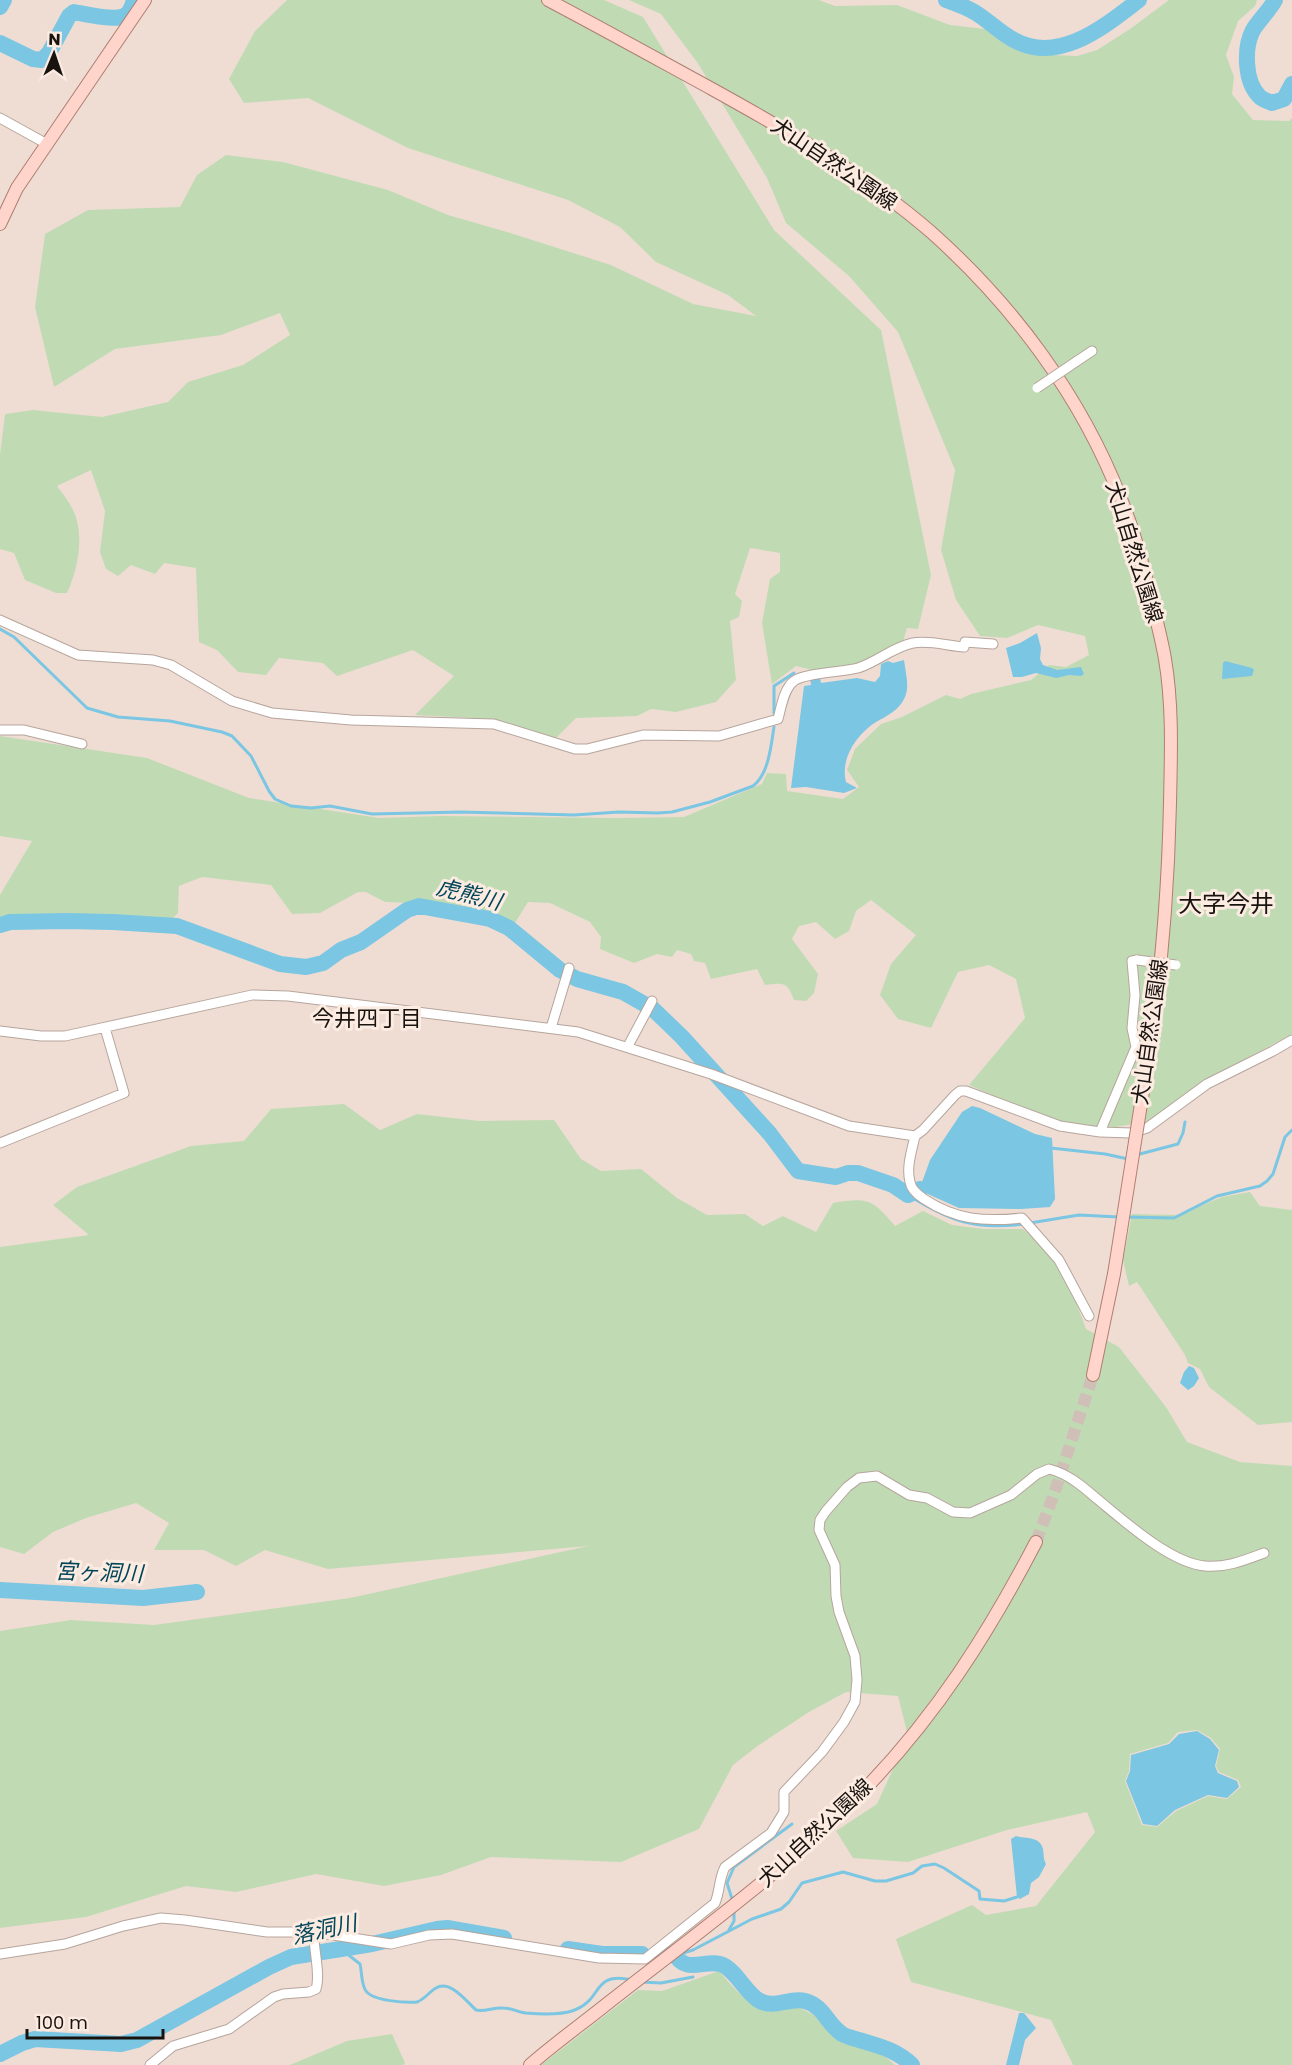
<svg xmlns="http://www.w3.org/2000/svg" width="1292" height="2065" font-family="Poppins,'Noto Sans JP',sans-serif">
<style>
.green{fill:#c0dbb4;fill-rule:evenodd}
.water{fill:#7bc6e2}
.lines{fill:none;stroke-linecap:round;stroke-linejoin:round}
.stream{stroke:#7bc6e2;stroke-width:3}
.river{stroke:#7bc6e2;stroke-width:16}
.major-tunnel{stroke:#cfbfb7;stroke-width:12;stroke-dasharray:12 6;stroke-linecap:butt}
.minor-casing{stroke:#b6a59c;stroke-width:11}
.major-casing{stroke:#ae7e72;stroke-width:14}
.minor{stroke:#fff;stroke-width:9}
.major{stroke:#ffd4ca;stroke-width:12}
.minor-bridge-casing{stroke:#b6a59c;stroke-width:11;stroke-linecap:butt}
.major-bridge-casing{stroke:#ae7e72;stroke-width:14;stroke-linecap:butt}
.minor-bridge{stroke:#fff;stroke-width:9}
.major-bridge{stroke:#ffd4ca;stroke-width:12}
.labels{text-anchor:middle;stroke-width:6;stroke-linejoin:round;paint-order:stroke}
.street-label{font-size:21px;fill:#191310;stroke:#fcebe1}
.water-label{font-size:22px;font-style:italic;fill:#004558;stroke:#fcebe1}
.neighbourhood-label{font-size:22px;fill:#191310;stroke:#fcebe1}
.quarter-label{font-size:24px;fill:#191310;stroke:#fcebe1}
</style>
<rect width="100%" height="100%" fill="#efddd4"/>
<!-- green -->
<path class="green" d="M287,0H604L643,17L774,230L881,330L931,575L918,629L907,628L903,642L860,663L820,672L796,666L772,684L762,623L770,579L780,572V553L750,548L735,594L742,601L739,617L730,621L736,680L716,702L676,712L651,709L637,716L576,718L554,740L494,719L415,715L454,676L413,650L337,676L323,663L279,658L266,675L238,672L217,650L199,642L196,568L164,563L155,574L131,565L118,576L106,569L100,552L105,511L91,470L57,486C62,493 69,501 73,510C85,534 78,570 67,593H56L25,580L14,553L0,549V455L5,414L33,410L102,417L168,402L188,382L243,365L290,335L280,313L221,335L115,349L54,387L35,307L45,234L88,210L180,207L197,175L226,155L283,162L388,190L448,215L507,232L611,265L693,304L756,316L728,295L656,262L620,227L568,200L408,148L308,98L244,103L229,79L255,31Z
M629,0H819L835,6L897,5L950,25L985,29L1027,54L1077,56L1097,50L1130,29L1169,0H1257L1255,6L1238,21L1226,55L1234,77L1232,94L1253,120L1289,121L1292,118V1034L1203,1082L1150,1121L1110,1128L1061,1122L1014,1105L969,1085L1025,1018L1016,979L989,965L958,972L931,1028L898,1019L880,995L891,964L916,935L871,900L856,911L849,931L835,939L816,922L799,926L792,939L818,974L814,993L806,1001L794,1000C787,981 784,983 765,985L757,969L711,979L705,963L694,961L691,954L677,950L672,957L657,954L634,963L600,949L601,937L590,922L550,903L528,902L513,926L494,917L432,904L385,902L366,892H358L320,913L292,914L271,885L202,877L179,886L178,913L168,923L81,918L5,919L0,922V895L32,841L0,836V736L147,758L249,798L379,818L439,816L617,818L684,817L762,784L767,773L786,774L787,791L843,799L859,787L847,770L855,749L881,724L902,717L946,695L960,699L971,694L1031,680L1049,665L1066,667L1089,655L1085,636L1038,625L1007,638L980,636L956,600L941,550L955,470L898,332L849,276L786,223L767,178L697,62L661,14Z
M344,1104L380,1130L417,1114L480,1121L554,1120L581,1159L601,1171L641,1169L677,1198L707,1215L745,1214L763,1226L783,1216L816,1232L833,1203C867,1197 873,1199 895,1226L923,1211L952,1225L984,1229H1023L1041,1244L1068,1281L1086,1329L1119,1347L1166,1407L1187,1442L1240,1462L1292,1466V2065H1073L1051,2020L911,1982L896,1939L972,1905L986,1915L1036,1906L1095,1832L1087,1812L1007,1830L908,1862L853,1858L836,1831L877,1804L908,1736L898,1696L846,1692L809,1712L759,1745L733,1765L699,1829L621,1862L491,1857L441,1875L384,1886L316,1874L236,1892L186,1886L86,1917L0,1928V1631L71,1620L154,1625L350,1598L588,1546L328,1569L265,1550L236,1566L204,1550H154L169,1523L136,1503L86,1518L53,1532L24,1554L0,1547V1247L89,1235L53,1205L77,1187L191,1146L244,1141L271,1109ZM1197,1730L1211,1738L1220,1749L1216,1766L1219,1772L1238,1780L1241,1787L1227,1799L1208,1796L1176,1811L1157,1827L1142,1825L1125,1781L1129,1771L1130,1754L1168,1743L1178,1732Z
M1250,1192L1260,1206L1292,1210V1422L1258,1425L1209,1387L1200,1369L1188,1363L1185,1355L1137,1282L1129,1286L1123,1260L1132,1214L1178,1215L1222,1197Z
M719,1971C733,1987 748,2008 772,2007C778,2007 785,2004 790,2003L814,2015L834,2038L875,2048L895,2065H541L638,1990L662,1991Z
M392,2034L405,2063L403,2065H290L347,2041Z"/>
<!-- water -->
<path class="water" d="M1037,633L1041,648L1040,659L1043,665L1057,670L1081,667L1084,674L1081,676L1069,675L1056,678L1036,673L1022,677H1013L1006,648L1020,643Z
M904,660C905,669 908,680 907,689C905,707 889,715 876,722C856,735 840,759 846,782L857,788L844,793L806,787L791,788L804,686L811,685L810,678L820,677L821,683L857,678L875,682L880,676L881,664L888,661L893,663Z
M1225,661L1252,668L1254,670L1252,676L1222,679L1223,663Z
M972,1106L980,1108L1035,1134L1052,1138L1055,1199L1050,1207L1021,1209L959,1208L921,1191L917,1186L921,1185L930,1160L962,1112Z
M1189,1366L1194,1368L1199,1378L1194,1386L1188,1390L1180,1383L1184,1372Z
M1197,1731L1210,1739L1219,1750L1215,1766L1218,1773L1237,1781L1239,1787L1227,1798L1208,1795L1175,1810L1157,1826L1143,1824L1126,1781L1130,1771L1131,1755L1169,1744L1179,1734Z
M1016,1836C1026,1839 1040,1836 1043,1849C1044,1855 1043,1858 1046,1864L1039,1877L1031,1883L1029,1894L1020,1899L1017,1897L1011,1839Z
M1019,2013H1024L1036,2028L1025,2040L1019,2065H1006Z"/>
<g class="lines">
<!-- stream -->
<path class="stream" d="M0,629L14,637L87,708L118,717L170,721L222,732L232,736L251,756L269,791L275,799L291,806L311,808L330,806L372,814L461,812L574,815L619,812L658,813L672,812L710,802L753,786C769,774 771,745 774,727
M774,713V686L794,673
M1051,1148L1105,1154L1128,1159
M1136,1155L1178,1144L1183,1133L1185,1122
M908,1195C950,1221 973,1230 1024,1224
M1125,1217L1174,1218L1217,1196L1260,1186L1267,1181L1273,1174L1285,1137L1292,1130
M1030,1223L1079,1215L1119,1217
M733,1902L727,1883L734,1867L792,1824
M729,1930L734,1921V1908
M328,1951L346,1953L360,1964C362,1972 361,1984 366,1991C373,2001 406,2003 417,2002C425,1999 429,1992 436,1988C450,1979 467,2002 476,2010C485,2012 494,2007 503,2008C511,2008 518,2012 526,2013C539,2014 560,2015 572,2011C605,2000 590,1971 632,1980
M680,1954L693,1950L752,1919L781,1909L789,1902L802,1883L843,1872L875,1881H886L913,1873L922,1866L935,1864L944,1868L979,1891L980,1899L1004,1901L1017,1897
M641,1982L661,1983L693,1977"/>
<!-- river -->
<path class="river" d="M946,0C957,4 967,7 976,13C989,21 1000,33 1014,40C1059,65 1105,26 1139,0
M1275,0C1269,11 1260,19 1253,30C1244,47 1244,82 1260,97C1263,100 1268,101 1272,103L1284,99L1292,84
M0,7L4,0
M0,43L33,59L42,60L49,53L69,16L74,12C85,14 114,21 124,16C131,13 132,6 134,0
M0,925L10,922L66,921L113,922L177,926L280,964L306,967L323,963L341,950L361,942L407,910L419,906L490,919L509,928L560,970L577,979L623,992L653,1009L682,1037L770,1134L798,1171L836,1177L848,1173H858L893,1185L908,1195L920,1189
M0,1590L143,1598L197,1592
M568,1949L602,1954H642
M662,1954H675C685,1974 704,1960 720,1964C735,1968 746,1994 760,2001C774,2009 790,1997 805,2001C824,2006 827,2024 842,2034C847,2037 853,2038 859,2040C879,2046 897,2050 912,2065
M0,2054L22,2043L35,2039L121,2044L137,2040L269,1967L291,1957L372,1944L437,1929L447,1928L504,1938"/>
<!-- major-tunnel -->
<path class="major-tunnel" d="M1036,1542L1054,1494L1093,1375"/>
<!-- minor casing -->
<g class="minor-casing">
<path id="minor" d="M0,118L47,144
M1077,361L1092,351
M0,620L78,655L153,660L171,665L232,701L272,713L351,720L494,724L575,749H587L643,735L719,736L778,719C781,708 784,688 794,681C804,673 843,672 858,668C877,662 893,647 913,643C930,640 948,646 964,647L965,642L993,644
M0,730H24L82,744
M551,1028L569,968
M0,1031L41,1036H65L252,995L288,996L578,1032L711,1074L849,1126L915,1136
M628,1046L652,1001
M1100,1132L1136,1047L1132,1028L1135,995L1132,961L1137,960
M0,1143L124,1093L105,1028
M1089,1316L1059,1260L1022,1218C984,1222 956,1220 924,1199C918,1195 911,1189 910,1182C906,1167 912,1150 915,1136L923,1130L955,1095L960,1091H966L1060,1126L1100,1132L1132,1133L1147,1128L1207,1084L1273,1051L1292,1040
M0,1954L65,1944L123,1926L161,1918L185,1920L267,1932H314L391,1944L429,1935L452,1934L599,1958L645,1959L715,1903C720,1891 719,1878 725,1867L771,1833L784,1812V1792L822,1752L844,1722L855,1702L857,1680L855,1656L839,1612L836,1596L835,1565L819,1530L820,1520L826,1511L847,1487L859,1478L877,1476L909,1495L927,1498L953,1512L970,1513L1011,1495L1037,1474L1049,1469C1068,1474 1081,1485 1096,1498C1123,1520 1170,1563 1205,1566C1226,1568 1245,1560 1264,1553
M150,2065L173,2046L229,2029L274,1997L283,1994L309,1992L316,1989C321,1974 313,1949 314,1932"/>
</g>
<!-- major casing -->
<g class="major-casing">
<path id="major" d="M548,0C603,29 657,59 712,89C788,131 865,175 931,232C1013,305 1081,396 1121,499C1135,533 1144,569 1153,605C1157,623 1162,641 1165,659C1173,706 1171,755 1170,803C1168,897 1160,992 1144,1085
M0,224L17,188L145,0
M1093,1375L1114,1274L1121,1230
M530,2065C555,2043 582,2024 608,2003C695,1935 785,1870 863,1791C936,1716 988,1634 1036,1542"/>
</g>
<!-- minor -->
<use href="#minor" class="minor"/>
<!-- major -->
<use href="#major" class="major"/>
<!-- minor-bridge casing -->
<g class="minor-bridge-casing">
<path id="minor-bridge" d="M1037,388L1077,361
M1137,960L1176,965"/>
</g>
<!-- major-bridge casing -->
<g class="major-bridge-casing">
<path id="major-bridge" d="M1121,1230L1144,1085"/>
</g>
<!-- minor-bridge -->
<use href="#minor-bridge" class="minor-bridge"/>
<!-- major-bridge -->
<use href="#major-bridge" class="major-bridge"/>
</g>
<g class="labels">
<!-- street labels -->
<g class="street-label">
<text transform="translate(834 164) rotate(34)" y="7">犬山自然公園線</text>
<text transform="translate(1134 552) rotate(73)" y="7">犬山自然公園線</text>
<text transform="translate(1150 1032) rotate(-82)" y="7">犬山自然公園線</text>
<text transform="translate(815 1833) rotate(-43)" y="7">犬山自然公園線</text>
</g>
<!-- water labels -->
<g class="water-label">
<text transform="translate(469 894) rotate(14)" y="8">虎熊川</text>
<text transform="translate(99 1572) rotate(2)" y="8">宮ヶ洞川</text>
<text transform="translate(324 1929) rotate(-12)" y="8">落洞川</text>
</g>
<!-- neighbourhood labels -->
<g class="neighbourhood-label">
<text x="367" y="1026">今井四丁目</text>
</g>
<!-- quarter labels -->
<g class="quarter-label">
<text x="1226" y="912">大字今井</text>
</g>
</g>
<!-- north arrow -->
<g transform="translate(54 54) rotate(2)" stroke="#fcebe1" stroke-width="4.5" paint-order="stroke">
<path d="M0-4.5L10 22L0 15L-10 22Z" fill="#191310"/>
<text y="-9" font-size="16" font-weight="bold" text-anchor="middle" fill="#191310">N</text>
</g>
<!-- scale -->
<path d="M27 2029v9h136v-9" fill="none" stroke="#191310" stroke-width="3"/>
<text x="36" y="2029" font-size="18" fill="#191310" stroke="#fcebe1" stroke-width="4.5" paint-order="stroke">100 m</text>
</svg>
